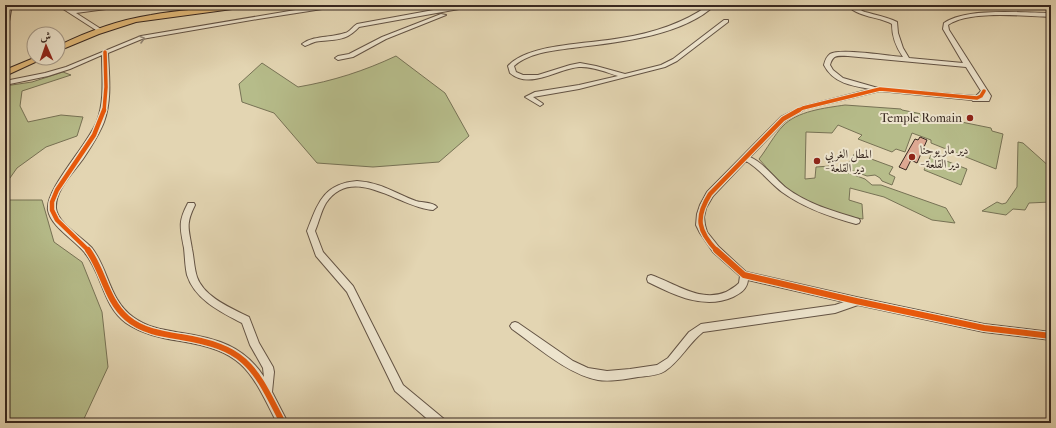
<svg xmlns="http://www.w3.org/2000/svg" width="1056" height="428" font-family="'IM FELL French Canon',Amiri,serif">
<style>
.green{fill:#b6bc8a;stroke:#777255}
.building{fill:#dda892;stroke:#382820}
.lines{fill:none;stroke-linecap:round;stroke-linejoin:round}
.minor-casing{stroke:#635344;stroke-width:2}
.major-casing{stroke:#382820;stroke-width:2}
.minor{fill:#ede4cd;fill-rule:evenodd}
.major{fill:#e2ba79;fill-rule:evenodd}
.cycleway-far2-casing{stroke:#ede4cd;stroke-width:5.5}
.cycleway-far1-casing{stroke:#ede4cd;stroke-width:7}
.cycleway-casing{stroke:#ede4cd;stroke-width:8}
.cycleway-far2{stroke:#e8590c;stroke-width:3.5}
.cycleway-far1{stroke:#e8590c;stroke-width:4.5}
.cycleway{stroke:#e8590c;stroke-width:6}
.oneway{stroke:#928676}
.poi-dot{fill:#8f2418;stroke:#ede4cd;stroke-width:1.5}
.labels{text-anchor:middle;stroke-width:4;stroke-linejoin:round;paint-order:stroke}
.poi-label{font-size:12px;fill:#382820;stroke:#ede4cd;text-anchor:start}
</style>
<rect width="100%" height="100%" fill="#e3d5b2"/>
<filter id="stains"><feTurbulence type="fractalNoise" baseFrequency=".005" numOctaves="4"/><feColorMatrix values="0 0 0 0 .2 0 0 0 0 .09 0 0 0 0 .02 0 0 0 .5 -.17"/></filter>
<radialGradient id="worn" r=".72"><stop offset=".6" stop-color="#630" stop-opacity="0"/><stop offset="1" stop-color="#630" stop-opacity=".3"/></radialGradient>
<!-- green -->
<path class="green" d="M396,56L445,93L469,136L439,162L373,167L317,163L274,113L242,102L239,84L262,63L298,87C333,81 364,71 396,56Z
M63,72L71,75L22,91L20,106L28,122L61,115L83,117L77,136L46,147L17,168L5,185V86L32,82Z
M845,105L901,109L902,110L991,128L992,131L1003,134L996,169L931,143V140L912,133L905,152L896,149L892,152L858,139L862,135L838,125L832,133L806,132L805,179L815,178L816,167L830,166L865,179L872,185H881L946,208L955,223L932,220L884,197L850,188L849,200L862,204L863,219C850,217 836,215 824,211C797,201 778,181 759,159C767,149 774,135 783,126C797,111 825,108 845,105Z
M1018,142L1023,143L1051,168V202L1029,203L1025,210L1013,209L1006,215L982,211L997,202L1002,204L1006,203L1017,187Z
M855,153L893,167L889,174L895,177L892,185L882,181L880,178L875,175L867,176L845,168Z
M931,155L967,169L961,185L924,170Z
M5,200H42L54,242L82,262L102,312L108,367L82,423H5Z"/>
<!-- building -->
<path class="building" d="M920,137L927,140L917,163L911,160L906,170L899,167L915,139L918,140Z"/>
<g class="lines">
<!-- minor casing -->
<g class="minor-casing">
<path id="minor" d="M6,5H12L8,27L5,29Z
M57,5H64L72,10L109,5H124L121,7L76,13L101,29L102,30L99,32Z
M325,5H338L335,7L258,19L142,39L108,53C109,76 112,100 104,122C99,135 91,147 83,159C73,173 55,190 56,208C57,223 82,237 92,248C109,270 109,300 133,317C148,328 164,330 182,333C216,338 244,346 264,377L263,368L250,345L242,323C221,312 195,300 187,275C185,266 185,257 184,248C180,227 178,222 188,203H194L195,205C185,225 189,229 192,249C194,258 194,268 197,277C204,297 231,308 249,317L259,343L273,367L274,372L272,392L288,423H277C250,369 243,351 180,341C161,338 142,334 126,323C102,305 103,275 85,253C75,240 51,227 48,210C45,189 88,145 97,121C105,100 102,77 102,55L70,69L48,76L5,85V81L45,73L66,67L141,36Z
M461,5H473L470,7L359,27C346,41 338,39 321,41C315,41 310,44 305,46L302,44C314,35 331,38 345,33C350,32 352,27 357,24Z
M709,5H715C684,35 621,42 580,47C559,50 531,51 514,66L516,72L523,75H538L570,65L580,63L596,66L625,74L661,65L673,59L724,20H728V22L677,61L665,67L579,89L533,97L542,103L543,104L540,106L525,97L535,92L579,85L618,76C606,72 592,66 579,67C557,69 530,90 510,73L508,66C528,43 592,44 621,38C653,33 682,24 709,5Z
M847,5C855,5 859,10 865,12C876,15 887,17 897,22L898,33L903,48L909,58L963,63L943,29L944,23C967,7 1023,13 1051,13V17C1025,16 969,10 948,25L949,30L991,96L989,101H973L972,100L880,91L805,109L785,121L750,157C765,164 773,177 785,187C807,204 833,211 859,219L860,221L859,223L856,224C830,217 804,208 782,192C769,182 760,169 746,161L713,196L706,208L704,217L705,225L707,232L719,247L746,272L856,297L984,324L1051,332V340L984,332L858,305L835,313L703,332C689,343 680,361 665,371C657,376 647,376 638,377C625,379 611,382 598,380C569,375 536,346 512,329L510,326L512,323L515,322L518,323L573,361L588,368L607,371L630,369L657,365L668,358L689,332L701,324L835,305L844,302L748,280C747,289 741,293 733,297C704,310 674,295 648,282L647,279L648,276L651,275C675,283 700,303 726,292C731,289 735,287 739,283L740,276L713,252L700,233L696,225L697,214L700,205L707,192L781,117L801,107L871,89C852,86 833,83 824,65C825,61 826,57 830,54C841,48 888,56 903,57C896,47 892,37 892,24C878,16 859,18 847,5ZM848,56L966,67L981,91L976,96L878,88L843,78L833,70L830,65C833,54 838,56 848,56Z
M441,14L446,15L386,39L353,57L338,60L335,58L338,56L349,54L382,37Z
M357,181C383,183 394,193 416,201C423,203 433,202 437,207L433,210C400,208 353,163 326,203C321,211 319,222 315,231L323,252L353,286L403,385L444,419L445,423H432L395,391L347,292L316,256L307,231C318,203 323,184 357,181Z"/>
</g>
<!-- major casing -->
<g class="major-casing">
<path id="major" d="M231,5H248L247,7L136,22L99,34L58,51V46C88,31 119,20 151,15C178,10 205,9 231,5Z
M34,58H44L5,76V70Z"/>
</g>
<!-- minor -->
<use href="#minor" class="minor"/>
<!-- major -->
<use href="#major" class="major"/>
<!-- cycleway-far2 casing -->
<g class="cycleway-far2-casing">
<path id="cycleway-far2" d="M104,111L106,87L105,52
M797,111L803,108L880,89L977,98L981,96L984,91"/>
</g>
<!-- cycleway-far1 casing -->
<g class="cycleway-far1-casing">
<path id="cycleway-far1" d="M89,251L57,220L52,210V202L57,190L94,135L104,110
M717,251C698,231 695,218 710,194L783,119L799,110"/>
</g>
<!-- cycleway casing -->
<g class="cycleway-casing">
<path id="cycleway" d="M88,250C104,272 106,300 127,318C142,331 162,334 181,337C248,348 254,367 283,423
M716,250L744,275L856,301L984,328L1051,336"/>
</g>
<!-- cycleway-far2 -->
<use href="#cycleway-far2" class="cycleway-far2"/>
<!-- cycleway-far1 -->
<use href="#cycleway-far1" class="cycleway-far1"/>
<!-- cycleway -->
<use href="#cycleway" class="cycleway"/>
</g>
<!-- one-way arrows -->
<defs><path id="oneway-chevron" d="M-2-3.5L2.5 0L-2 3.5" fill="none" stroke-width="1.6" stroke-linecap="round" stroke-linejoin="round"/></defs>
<use class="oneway" href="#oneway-chevron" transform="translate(142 39) rotate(-15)"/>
<!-- markers -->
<g class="poi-dot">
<circle cx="970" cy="118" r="4"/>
<circle cx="912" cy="157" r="4"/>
<circle cx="817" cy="161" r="4"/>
</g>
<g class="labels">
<!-- poi labels -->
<g class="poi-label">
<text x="962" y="122" text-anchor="end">Temple Romain</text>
<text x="920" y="154">دير مار يوحنا<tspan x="920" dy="14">- دير القلعة</tspan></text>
<text x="825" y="158">المطل الغربي<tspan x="825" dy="14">- دير القلعة</tspan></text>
</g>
</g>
<!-- margin -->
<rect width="1056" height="428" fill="none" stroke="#e3d5b2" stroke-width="20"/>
<rect x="6" y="6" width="1044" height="416" fill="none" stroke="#382820" stroke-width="2"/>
<rect x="10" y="10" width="1036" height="408" fill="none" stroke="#382820"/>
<!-- north arrow -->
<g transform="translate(46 46) rotate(358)"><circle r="19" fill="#ede4cd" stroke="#a59988"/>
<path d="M0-3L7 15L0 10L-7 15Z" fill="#8f2418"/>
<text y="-6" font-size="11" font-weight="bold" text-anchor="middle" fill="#382820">ش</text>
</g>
<rect width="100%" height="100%" filter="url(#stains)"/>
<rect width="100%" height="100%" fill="url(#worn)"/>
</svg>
